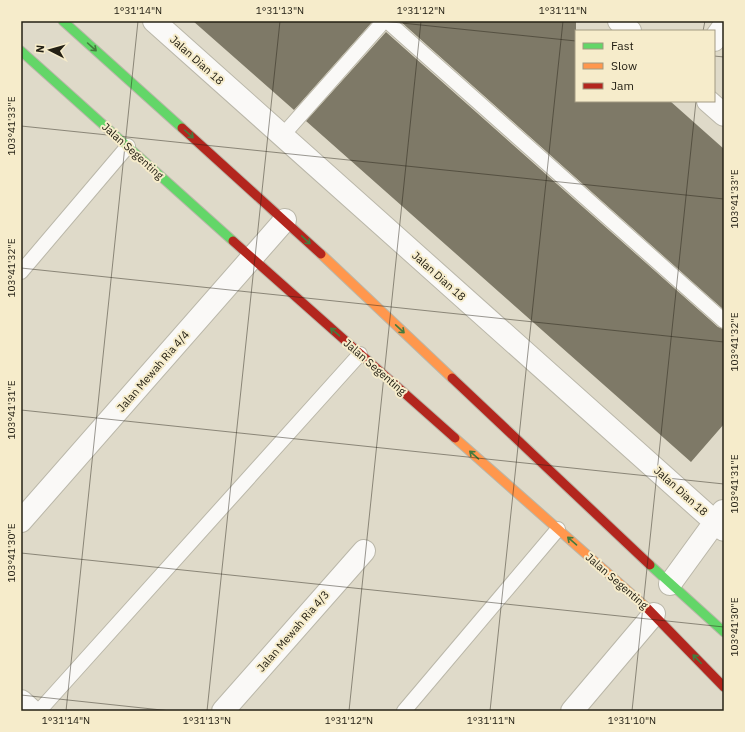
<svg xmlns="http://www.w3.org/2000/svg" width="745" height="732" font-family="'IBM Plex Sans',sans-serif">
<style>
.building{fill:#7e7967}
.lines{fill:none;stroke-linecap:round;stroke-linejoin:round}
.lane-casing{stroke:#bab7a9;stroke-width:16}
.street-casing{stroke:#bab7a9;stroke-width:24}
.fast-casing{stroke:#bab7a9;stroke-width:11}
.slow-casing{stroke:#bab7a9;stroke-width:11}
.jam-casing{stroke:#bab7a9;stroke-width:11}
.lane{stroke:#faf9f7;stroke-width:14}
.street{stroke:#faf9f7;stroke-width:22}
.fast{stroke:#63d668;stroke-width:9}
.slow{stroke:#ff974d;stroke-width:9}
.jam{stroke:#b3261e;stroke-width:9}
.oneway{stroke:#447b3e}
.ticks{fill:none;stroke:#242014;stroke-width:1;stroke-opacity:0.45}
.labels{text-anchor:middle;stroke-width:4;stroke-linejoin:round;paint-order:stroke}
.street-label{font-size:11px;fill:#242014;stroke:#f6eccb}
.neatline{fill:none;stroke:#242014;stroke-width:1.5}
.ticks-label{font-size:10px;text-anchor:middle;fill:#242014}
</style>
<rect width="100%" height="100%" fill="#dfdac9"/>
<!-- building -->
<path class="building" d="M193,21H373L294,110Z
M400,21H576V101H670L724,149V310Z
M386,32L718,327L724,329V424L691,462L306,121Z"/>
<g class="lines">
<!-- lane casing -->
<g class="lane-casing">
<path id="lane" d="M387,21L724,321
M282,136L384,21
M21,272L128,146
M39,711L360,354
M404,711L558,529"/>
</g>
<!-- street casing -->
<g class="street-casing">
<path id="street" d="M154,21L724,530
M619,21L630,31
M714,40L724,26
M708,101L724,115
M21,521L285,220
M670,584L723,511
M21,701L32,711
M223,711L364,551
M572,711L654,614"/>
</g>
<!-- fast casing -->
<g class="fast-casing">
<path id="fast" d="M63,21L182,128
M21,51L233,241
M650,565L724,632"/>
</g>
<!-- slow casing -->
<g class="slow-casing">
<path id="slow" d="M321,254L452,378
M455,438L646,607"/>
</g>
<!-- jam casing -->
<g class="jam-casing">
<path id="jam" d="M182,128L321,254
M233,241L455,438
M452,378L650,565
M646,607L724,687"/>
</g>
<!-- lane -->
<use href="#lane" class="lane"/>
<!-- street -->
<use href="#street" class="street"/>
<!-- fast -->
<use href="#fast" class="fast"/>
<!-- slow -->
<use href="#slow" class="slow"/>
<!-- jam -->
<use href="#jam" class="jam"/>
</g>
<!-- one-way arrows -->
<defs><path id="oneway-shaft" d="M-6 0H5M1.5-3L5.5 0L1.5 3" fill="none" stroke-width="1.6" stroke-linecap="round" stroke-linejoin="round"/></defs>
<g class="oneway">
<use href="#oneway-shaft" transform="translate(92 47) rotate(42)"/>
<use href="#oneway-shaft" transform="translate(189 134) rotate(42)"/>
<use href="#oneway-shaft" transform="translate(306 240) rotate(43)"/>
<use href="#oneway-shaft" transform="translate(400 329) rotate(43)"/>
<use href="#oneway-shaft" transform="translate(335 332) rotate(-139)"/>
<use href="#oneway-shaft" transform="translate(474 455) rotate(-139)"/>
<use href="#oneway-shaft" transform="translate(572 541) rotate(-139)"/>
<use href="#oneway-shaft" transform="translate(697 659) rotate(-134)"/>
</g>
<!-- ticks -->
<path class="ticks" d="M382,21L576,41M703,31L705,21M714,56L724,57M21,126L724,199M21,268L724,342M21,410L724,484M21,553L724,627M21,695L171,711M66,711L138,21M207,711L280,21M349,711L421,21M490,711L563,21M632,711L696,101"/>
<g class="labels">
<!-- street labels -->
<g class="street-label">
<text transform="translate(197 60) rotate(42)" y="4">Jalan Dian 18</text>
<text transform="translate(133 151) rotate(42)" y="4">Jalan Segenting</text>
<text transform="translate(439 276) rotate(42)" y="4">Jalan Dian 18</text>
<text transform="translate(375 367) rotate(41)" y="4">Jalan Segenting</text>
<text transform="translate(153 371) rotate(-49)" y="4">Jalan Mewah Ria 4/4</text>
<text transform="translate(681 491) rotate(42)" y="4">Jalan Dian 18</text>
<text transform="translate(617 581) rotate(41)" y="4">Jalan Segenting</text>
<text transform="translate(293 631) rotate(-49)" y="4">Jalan Mewah Ria 4/3</text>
</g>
</g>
<!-- border -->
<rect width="745" height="732" fill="none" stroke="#f6eccb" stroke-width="44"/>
<!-- legend -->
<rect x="575" y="30" width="140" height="72" fill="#f6eccb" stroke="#a29a82"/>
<rect x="583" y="43" width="20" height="6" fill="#63d668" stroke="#a29a82"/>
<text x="611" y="50" font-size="12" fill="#242014">Fast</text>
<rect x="583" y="63" width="20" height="6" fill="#ff974d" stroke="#a29a82"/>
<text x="611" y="70" font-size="12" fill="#242014">Slow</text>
<rect x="583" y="83" width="20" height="6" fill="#b3261e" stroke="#a29a82"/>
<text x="611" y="90" font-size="12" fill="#242014">Jam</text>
<!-- north arrow -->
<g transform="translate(50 50) rotate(276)" stroke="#f6eccb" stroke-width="3" paint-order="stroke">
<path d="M0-3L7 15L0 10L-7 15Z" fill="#242014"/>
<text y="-6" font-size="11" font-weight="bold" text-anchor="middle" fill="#242014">N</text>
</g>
<rect x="22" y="22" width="701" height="688" class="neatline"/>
<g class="ticks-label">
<text x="138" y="14">1°31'14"N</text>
<text x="280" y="14">1°31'13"N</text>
<text x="421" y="14">1°31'12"N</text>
<text x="563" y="14">1°31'11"N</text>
<text transform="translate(11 126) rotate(-90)" y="4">103°41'33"E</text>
<text transform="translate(734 199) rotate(-90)" y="4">103°41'33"E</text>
<text transform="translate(11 268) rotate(-90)" y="4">103°41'32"E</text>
<text transform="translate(734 342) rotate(-90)" y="4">103°41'32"E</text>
<text transform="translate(11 410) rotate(-90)" y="4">103°41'31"E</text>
<text transform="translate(734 484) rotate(-90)" y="4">103°41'31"E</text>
<text transform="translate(11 553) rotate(-90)" y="4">103°41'30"E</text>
<text transform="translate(734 627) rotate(-90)" y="4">103°41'30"E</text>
<text x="66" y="724">1°31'14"N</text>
<text x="207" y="724">1°31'13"N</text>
<text x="349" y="724">1°31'12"N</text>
<text x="491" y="724">1°31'11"N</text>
<text x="632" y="724">1°31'10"N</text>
</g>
</svg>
